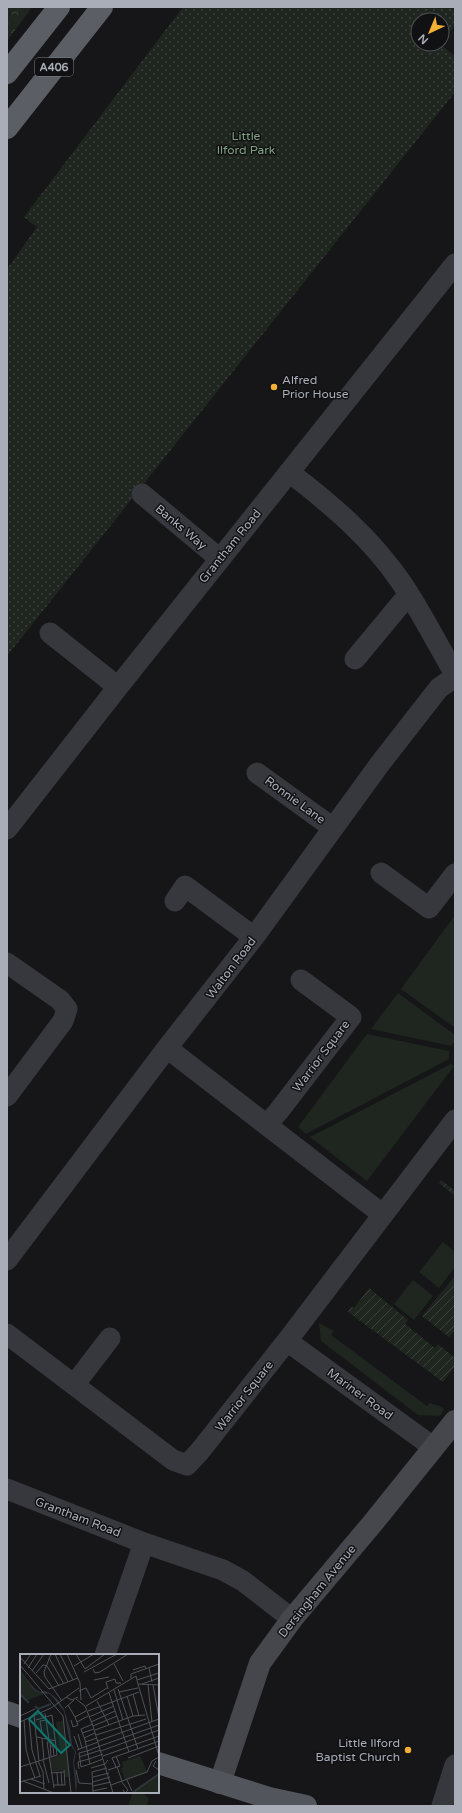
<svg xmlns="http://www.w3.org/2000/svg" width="462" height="1813" font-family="'Varela Round',sans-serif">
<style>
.grass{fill:#1e261f}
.forest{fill:url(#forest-crowns)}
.park{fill:url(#park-dots)}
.garden{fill:url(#garden-furrows)}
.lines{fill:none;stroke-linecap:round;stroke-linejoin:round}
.minor{stroke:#37383d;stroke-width:21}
.secondary{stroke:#45474d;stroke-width:22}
.primary{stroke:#53555c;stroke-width:22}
.trunk{stroke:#5b5e65;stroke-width:22}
.poi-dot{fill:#f2b134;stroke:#111113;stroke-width:1.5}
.labels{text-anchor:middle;stroke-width:3;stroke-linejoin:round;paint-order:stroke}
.shield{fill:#111113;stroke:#7b7e86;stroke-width:1}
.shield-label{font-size:11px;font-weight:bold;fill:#a8adb8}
.park-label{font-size:12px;fill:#7fa381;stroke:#111113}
.poi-label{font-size:12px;fill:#a8adb8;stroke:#111113;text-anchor:start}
.street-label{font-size:12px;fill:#a8adb8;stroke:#111113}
.inset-river{fill:none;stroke:#2c353c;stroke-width:2}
.inset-road{fill:none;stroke:#505258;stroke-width:1}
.view{fill:#0f766e;fill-opacity:0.15;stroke:#0f766e;stroke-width:2}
.inset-edge{fill:none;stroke:#a8adb8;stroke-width:2}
</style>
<defs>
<pattern id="forest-crowns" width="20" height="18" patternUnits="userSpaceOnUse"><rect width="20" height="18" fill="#1e261f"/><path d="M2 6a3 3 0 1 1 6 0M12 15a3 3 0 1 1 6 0" fill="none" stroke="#3c433d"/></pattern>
<pattern id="park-dots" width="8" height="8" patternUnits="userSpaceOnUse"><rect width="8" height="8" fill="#1e261f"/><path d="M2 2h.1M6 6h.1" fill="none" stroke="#3c433d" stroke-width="1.8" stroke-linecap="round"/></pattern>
<pattern id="garden-furrows" width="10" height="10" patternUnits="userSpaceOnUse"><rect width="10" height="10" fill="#1e261f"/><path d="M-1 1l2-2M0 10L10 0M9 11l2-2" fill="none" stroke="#3c433d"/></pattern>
</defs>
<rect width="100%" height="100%" fill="#161618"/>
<!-- grass -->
<path class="grass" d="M455,915V1028L401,989Z
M398,993L455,1035V1041L451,1046L371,1029Z
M367,1034L449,1051V1059L306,1134L298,1127Z
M451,1064L454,1066L367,1181L310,1137Z
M443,1242L455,1252V1267L439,1288L419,1272Z
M413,1280L433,1296L414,1320L394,1304Z
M319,1323L334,1331L331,1335L427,1406L430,1403L442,1407L444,1410L440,1416L418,1415L321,1341Z
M133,1792H141L149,1798L147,1806H128Z"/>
<!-- forest -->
<path class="forest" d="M7,7H32L7,41Z"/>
<!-- park -->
<path class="park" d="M183,7H455V26L442,42V20H418V44H440L455,56V92L7,656V269L37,227L24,217Z"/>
<!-- garden -->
<path class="garden" d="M441,1180L455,1191V1196L439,1183Z
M455,1276V1330L449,1337L422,1316Z
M369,1288L408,1320L405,1324L435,1348L438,1344L455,1358V1366L443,1382L348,1312L351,1307L354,1308Z"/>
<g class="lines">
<!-- minor -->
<path class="minor" d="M289,472C331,504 371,538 401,582C421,611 437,644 455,674
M142,494L220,559
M50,633L118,687
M355,659L409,594
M257,773L333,828
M7,829L118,687L455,264
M381,873L429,908L455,874
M175,901L185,886L254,937
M7,963L60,1000L67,1009L63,1021L7,1096
M167,1048L382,1214
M267,1124L278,1112L351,1017L301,980
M7,1260L167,1048L254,937L379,765L439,688L455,677
M7,1334L173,1460L187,1465L200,1451L290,1337L455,1120
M287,1341L433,1447
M74,1385L110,1338
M7,1489L144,1543L223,1570L243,1581L292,1619
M105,1655L144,1543
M442,1806L455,1765"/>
<!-- secondary -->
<path class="secondary" d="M220,1783L260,1663L292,1619L372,1524L455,1421"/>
<!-- primary -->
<path class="primary" d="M7,1712L21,1717
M158,1763L269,1798L306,1806"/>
<!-- trunk -->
<path class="trunk" d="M7,73L59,7
M7,128L102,7"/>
</g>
<!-- markers -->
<g class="poi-dot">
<circle cx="274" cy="387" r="4"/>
<circle cx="408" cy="1750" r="4"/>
</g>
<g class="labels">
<!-- shield labels -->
<rect class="shield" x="35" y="58" width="38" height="18" rx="3"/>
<g class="shield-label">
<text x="54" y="71">A406</text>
</g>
<!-- park labels -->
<g class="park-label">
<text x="246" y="140">Little<tspan x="246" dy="14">Ilford Park</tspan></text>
</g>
<!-- poi labels -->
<g class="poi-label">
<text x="282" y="384">Alfred<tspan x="282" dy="14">Prior House</tspan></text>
<text x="400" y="1747" text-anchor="end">Little Ilford<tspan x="400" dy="14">Baptist Church</tspan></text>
</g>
<!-- street labels -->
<g class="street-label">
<text transform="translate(181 527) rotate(40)" y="4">Banks Way</text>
<text transform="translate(230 546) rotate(-51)" y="4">Grantham Road</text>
<text transform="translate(295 800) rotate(36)" y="4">Ronnie Lane</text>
<text transform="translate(231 968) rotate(-53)" y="4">Walton Road</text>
<text transform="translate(321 1056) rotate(-53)" y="4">Warrior Square</text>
<text transform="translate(360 1394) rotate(36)" y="4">Mariner Road</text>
<text transform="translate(244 1396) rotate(-52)" y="4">Warrior Square</text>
<text transform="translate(78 1517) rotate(21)" y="4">Grantham Road</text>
<text transform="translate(317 1591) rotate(-51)" y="4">Dersingham Avenue</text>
</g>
</g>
<!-- overview -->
<g transform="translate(20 1654)">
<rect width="139" height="139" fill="#161618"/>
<path d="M0,15L14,35L24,40L6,47L0,39Z" fill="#1e261f"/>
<path d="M43,67L49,123H45L44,116L33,118L29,105L41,100L36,68ZM120,102L127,118L105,126L101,114L103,113L102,108ZM139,120V139H113L115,135Z" fill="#1e261f"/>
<path d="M0,17L15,35L20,38L25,37L30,39L37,45L44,55L50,75L52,91L56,98L54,108L57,128L56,139L53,107L55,98L50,90L44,57L30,40L20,39L14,36Z" fill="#2c353c"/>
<path class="inset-river" d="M0,40L9,49M15,52L18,55L31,50M112,139L139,120"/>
<path class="inset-road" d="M31,0L24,18L25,23L42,47M35,0L48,28M40,0L53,26M47,0L60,29L61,46M56,0L65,15M0,3L29,35L58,24M29,4L44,30M4,10L11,0M94,10L103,27M0,11L43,62L51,139M54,12L74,0M8,14L17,0M129,14L132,28M65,15L85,0M73,15L75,19L80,18L108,0M113,16L125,12L126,15M12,17L24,0M64,18L97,0M16,19L23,11L27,12L39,32M116,22L118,30L139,31M111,24V20L139,10M74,26L89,23M117,26L139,19M118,30L139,102M122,30L139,24M128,31L132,68M133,31L139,64M88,35L86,28L95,25L96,29H101M98,35L118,95M94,36L103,66M59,37L66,34L71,44L87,34M99,38L118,34M89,39L109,98M113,40L119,62M107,42L113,62M46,43L52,46L58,43M56,45L65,52L73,72L93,139M77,47L89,71M48,51L55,63M66,52L116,22M45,54L54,46M68,57L119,38M25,59L29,86M0,62L15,55M55,63L66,57M69,63L94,52M9,64L12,96L20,122M4,66L6,95L10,110M16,66L32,61L37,101L19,107M51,66L53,73L58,71L55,63M0,68L31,54L59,34M57,68L68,62M71,68L95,57M73,72L97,62M75,76L113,62L125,61M22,79L20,67L27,66M62,79L74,75M58,80L62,94M76,81L126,65M54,82L59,96M17,83L36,87M22,84L24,106M64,84L75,79M78,87L139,65M65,88L77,84M30,92H33L34,102M80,92L139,71M57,96L78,88M67,97L59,99L61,113L70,110L65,86L61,75L73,70M67,97L80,92M81,97L139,76M83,102L139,82M31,103L30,88H27L34,134M59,103L81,96M108,104L139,92M69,105L83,100M23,106L29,129M18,107L23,118L24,135M136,107L133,112L139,116M10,110L15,124M70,110L83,105M0,113L19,107L14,62M96,113L92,104L139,87M97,113L102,127M71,114L85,110L88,106M59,115L58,108L69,105M56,116L59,129L73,130M88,116L100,112L96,102M41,118L42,131M31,119L44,118M37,119L38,131M73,123L89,119M11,125L25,130M107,126L112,137M3,127L34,139M101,127L108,136L105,139L103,136M0,128L21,122M73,128L90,123M34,131H45L44,116M91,131L127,118L132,107L139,103M73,132L91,128M73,137L87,134M73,139L72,118L87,114"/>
<path class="view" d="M18,57L50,91L41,99L9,65Z"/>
<rect width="139" height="139" class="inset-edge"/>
</g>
<!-- border -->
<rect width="462" height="1813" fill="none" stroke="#a8adb8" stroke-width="16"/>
<!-- north arrow -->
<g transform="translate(430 32) rotate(224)"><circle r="19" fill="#111113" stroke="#4d4f55"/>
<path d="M0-3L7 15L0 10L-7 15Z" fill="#f2b134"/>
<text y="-6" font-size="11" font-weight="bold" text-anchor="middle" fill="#a8adb8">N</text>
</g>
</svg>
